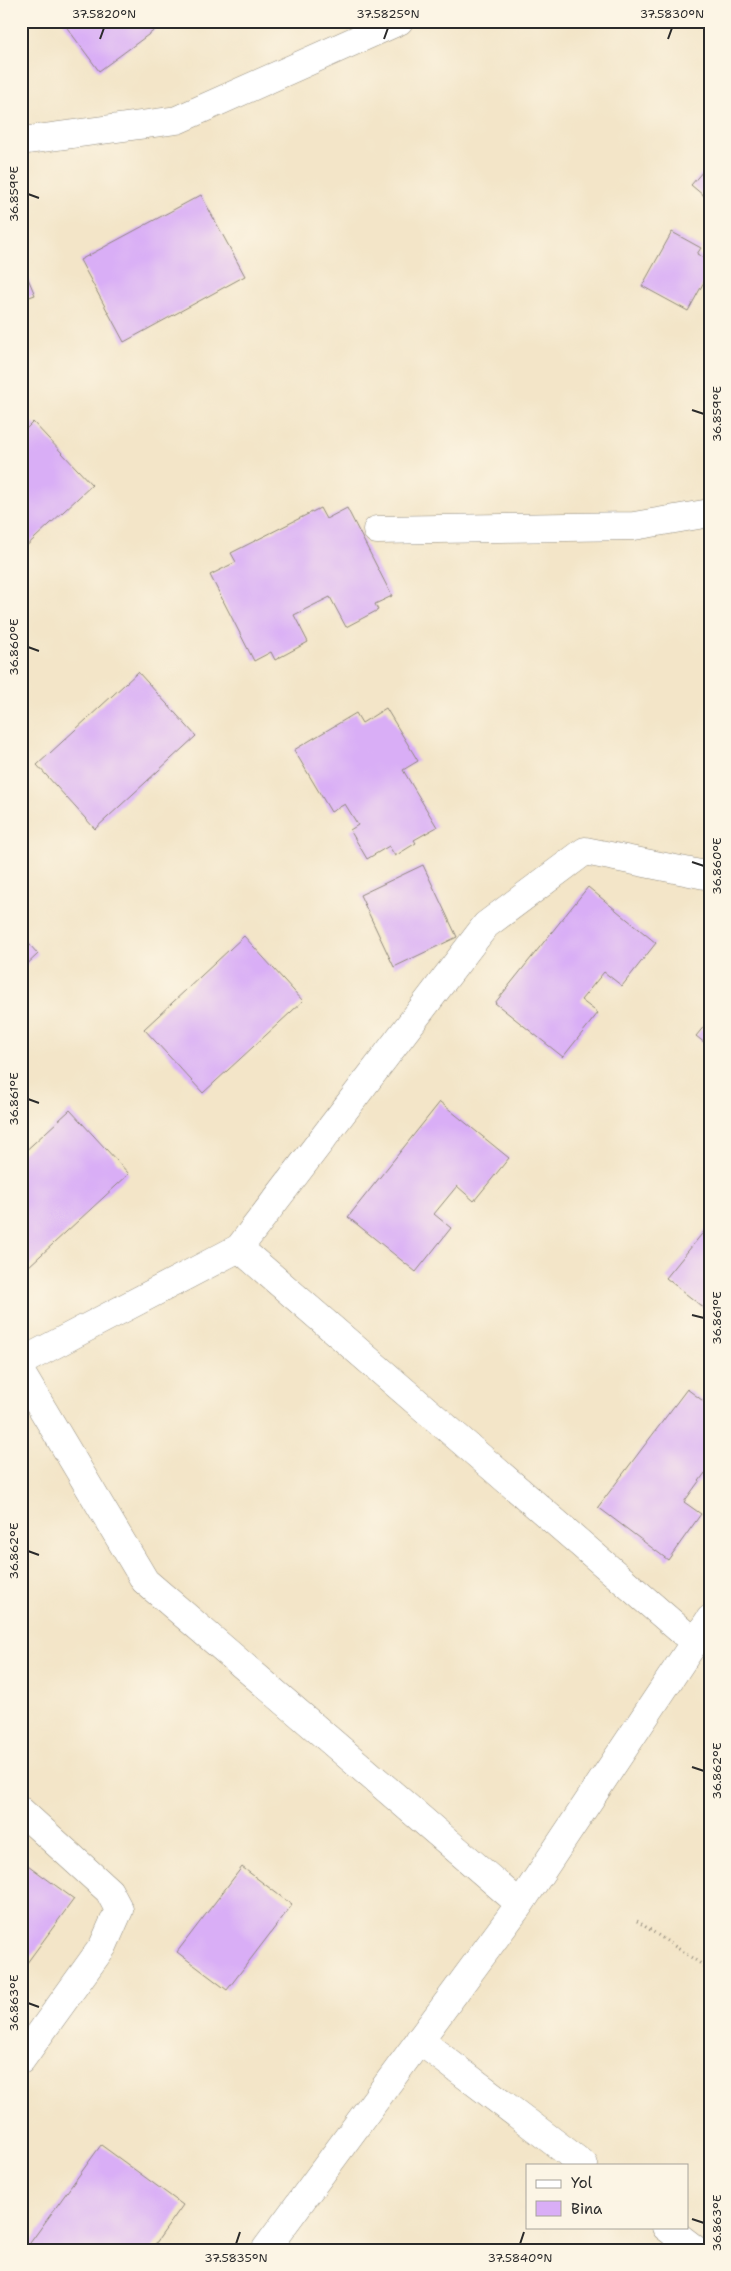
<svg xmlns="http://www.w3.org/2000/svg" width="731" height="2271" font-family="'Shantell Sans',sans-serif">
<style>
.building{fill:#d9aef6}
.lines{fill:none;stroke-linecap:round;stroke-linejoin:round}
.minor-casing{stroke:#8f887a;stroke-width:29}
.path{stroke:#8f887a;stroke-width:3;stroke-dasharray:1 4;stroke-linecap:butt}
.minor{stroke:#fff;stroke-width:28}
.ticks{fill:none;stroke:#2b2b2b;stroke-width:2}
.neatline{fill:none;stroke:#2b2b2b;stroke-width:2}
.ticks-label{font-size:12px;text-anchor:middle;fill:#2b2b2b}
</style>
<rect width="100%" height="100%" fill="#fcf5e5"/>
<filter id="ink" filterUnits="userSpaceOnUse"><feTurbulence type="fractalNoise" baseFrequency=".02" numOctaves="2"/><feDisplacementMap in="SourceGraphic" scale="10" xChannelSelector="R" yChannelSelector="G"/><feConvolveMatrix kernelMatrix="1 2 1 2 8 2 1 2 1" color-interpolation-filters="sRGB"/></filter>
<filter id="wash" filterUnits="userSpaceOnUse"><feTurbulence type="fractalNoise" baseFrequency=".0096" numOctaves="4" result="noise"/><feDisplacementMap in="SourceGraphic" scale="20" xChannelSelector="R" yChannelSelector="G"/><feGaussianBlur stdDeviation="1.12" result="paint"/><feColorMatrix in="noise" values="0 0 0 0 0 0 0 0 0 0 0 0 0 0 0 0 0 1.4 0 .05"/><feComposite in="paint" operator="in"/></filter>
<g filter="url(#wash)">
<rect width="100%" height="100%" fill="#f3e5c8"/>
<g id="blocks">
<!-- building -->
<path class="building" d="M62,21H167L99,71Z
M710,163V201L691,185Z
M201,195L245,276L124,342L80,260Z
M672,232L701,248L697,254L710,261V271L688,311L642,286Z
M21,262L35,295L21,300Z
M33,422L92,485L21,551V434Z
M320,508L326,519L347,508L392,596L375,604L378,610L346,627L330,597L294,615L308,642L275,660L271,652L254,661L210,575L236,562L231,553Z
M138,672L196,736L95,829L37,765Z
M386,708L418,761L403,770L437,827L414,840L416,843L395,856L389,846L367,859L350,830L358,825L345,804L331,812L294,750L356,713L362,723Z
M423,865L457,937L394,967L360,895Z
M588,887L656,943L622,986L604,972L581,1000L598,1013L563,1057L495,1003Z
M21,935L38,954L21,970Z
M244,936L303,1001L203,1093L144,1029Z
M710,1019V1047L696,1036Z
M440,1102L509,1158L474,1201L457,1186L434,1214L451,1228L416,1272L348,1217Z
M70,1110L129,1174L28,1267L21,1259V1155Z
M710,1224V1313L666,1278Z
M687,1389L710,1406V1476L705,1473L684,1502L701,1514L668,1560L598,1507Z
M21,1860L74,1899L21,1971Z
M242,1867L292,1905L227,1990L177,1952Z
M101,2145L183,2205L151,2250H25Z"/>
</g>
</g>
<g filter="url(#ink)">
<use href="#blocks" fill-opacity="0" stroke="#8f887a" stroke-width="1"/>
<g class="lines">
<!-- minor casing -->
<g class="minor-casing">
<path id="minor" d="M21,141L177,120L399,21
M377,530L634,526L710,513
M239,1248L694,1642
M21,1362L239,1248L486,925L585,851L710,876
M21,1373L145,1581L520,1904
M21,1811L109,1891L119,1910L103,1946L21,2060
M419,2040L584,2165
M666,2227L696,2250
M265,2250L520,1904L710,1619"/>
</g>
<!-- path -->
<path class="path" d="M637,1921L710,1970"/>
<!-- minor -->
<use href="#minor" class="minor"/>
</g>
</g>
<!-- ticks -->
<path class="ticks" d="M100,39L104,28M384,39L388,28M668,39L672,28M28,194L39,198M692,410L704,414M28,647L39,651M692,862L704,866M28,1099L39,1103M692,1315L704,1318M28,1551L39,1555M692,1767L704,1771M28,2003L39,2007M692,2219L704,2223M236,2244L240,2232M520,2244L524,2232"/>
<!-- margin -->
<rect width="731" height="2271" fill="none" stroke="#fcf5e5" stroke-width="55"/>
<!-- legend -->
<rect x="526" y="2164" width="162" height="65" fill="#fcf5e5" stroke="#a8a49b"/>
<rect x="536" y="2180" width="25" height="8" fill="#ffffff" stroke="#a8a49b"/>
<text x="571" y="2188" font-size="15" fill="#2b2b2b">Yol</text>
<rect x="536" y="2201" width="25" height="15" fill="#d9aef6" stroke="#a8a49b"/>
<text x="571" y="2214" font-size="15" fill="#2b2b2b">Bina</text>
<rect x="28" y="28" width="676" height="2216" class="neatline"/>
<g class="ticks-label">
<text x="104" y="18">37.5820°N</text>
<text x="388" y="18">37.5825°N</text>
<text x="672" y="18">37.5830°N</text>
<text transform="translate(14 194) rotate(-90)" y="4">36.859°E</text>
<text transform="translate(717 414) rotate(-90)" y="4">36.859°E</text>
<text transform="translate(14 647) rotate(-90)" y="4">36.860°E</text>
<text transform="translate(717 866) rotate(-90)" y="4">36.860°E</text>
<text transform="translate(14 1099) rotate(-90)" y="4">36.861°E</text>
<text transform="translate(717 1318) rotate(-90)" y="4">36.861°E</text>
<text transform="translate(14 1551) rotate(-90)" y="4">36.862°E</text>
<text transform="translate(717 1771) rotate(-90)" y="4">36.862°E</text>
<text transform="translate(14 2003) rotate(-90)" y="4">36.863°E</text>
<text transform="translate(717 2223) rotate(-90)" y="4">36.863°E</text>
<text x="236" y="2262">37.5835°N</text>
<text x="520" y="2262">37.5840°N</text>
</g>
</svg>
